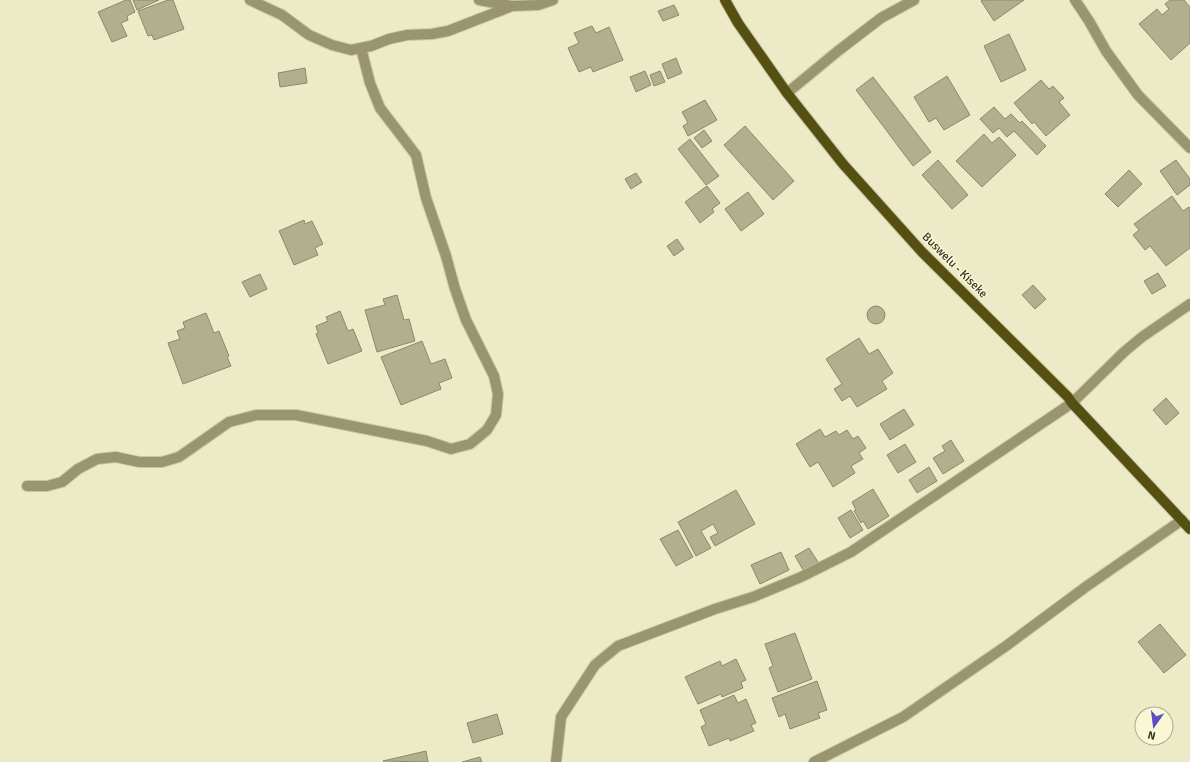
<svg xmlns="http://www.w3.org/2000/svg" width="1190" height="762" font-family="Signika,sans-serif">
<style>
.building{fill:#b1af8d;stroke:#8c8968}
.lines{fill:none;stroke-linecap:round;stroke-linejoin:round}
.minor-casing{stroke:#c8c7a7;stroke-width:12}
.major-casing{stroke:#c8c7a7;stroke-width:12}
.minor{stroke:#98956f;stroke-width:10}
.major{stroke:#555012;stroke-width:10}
.labels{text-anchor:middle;stroke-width:3;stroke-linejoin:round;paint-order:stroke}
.street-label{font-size:12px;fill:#363527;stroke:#faf8d4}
</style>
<rect width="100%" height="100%" fill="#edebc7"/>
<!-- building -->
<path class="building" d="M126,0H130L135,12L127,16L128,20L121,23L127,36L112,42L98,12Z
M133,0H159L137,10Z
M168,0H173L184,29L154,40L152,35L148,36L138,11Z
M982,0H1024L994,21L981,1Z
M1170,0H1184L1190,7V43L1171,60L1139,24L1157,9L1162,15L1169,9L1165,4Z
M674,5L679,15L663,21L658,11Z
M592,26L596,33L609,27L623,60L593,72L591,67L579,72L568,48L579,43L574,33Z
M1009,34L1026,70L1001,82L984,46Z
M676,58L682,73L668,79L662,64Z
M305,68L307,83L280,87L278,73Z
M645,71L651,85L636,92L630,77Z
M660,71L665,82L654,86L650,75Z
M947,76L970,115L944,130L936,118L929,122L914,97Z
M873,77L931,152L913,166L856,90Z
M1041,80L1049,89L1053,86L1064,98L1059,102L1070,115L1046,136L1034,122L1032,124L1014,103Z
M705,100L717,120L688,136L683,126L688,123L682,112Z
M994,107L1005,119L1011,114L1020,123L1022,121L1046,146L1037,155L1014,131L1007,137L999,128L993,133L980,119Z
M745,126L794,181L773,200L724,145Z
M704,130L712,141L702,148L694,138Z
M984,134L992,143L999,137L1016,155L982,187L956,161Z
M690,139L719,176L706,185L678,149Z
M938,160L968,195L952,209L922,175Z
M1176,160L1190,179V185L1177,195L1160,171Z
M1129,170L1142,184L1118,207L1105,194Z
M636,173L642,182L631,189L625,179Z
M707,186L720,203L712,209L714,212L700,223L685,202Z
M748,192L764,214L741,231L725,209Z
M1172,196L1183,211L1189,207L1190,209V248L1166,266L1150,246L1145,250L1133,235L1139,230L1134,224Z
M304,220L305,224L312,221L323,244L315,248L318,255L294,265L279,231Z
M677,239L684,249L674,256L667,246Z
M1158,273L1166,286L1152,294L1144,281Z
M260,274L267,289L250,297L242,282Z
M1033,285L1046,299L1035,309L1022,295Z
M397,295L404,320L409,319L415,341L377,352L365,310L385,305L383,299Z
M867 315a9 9 0 1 1 18 0a9 9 0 1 1-18 0Z
M340,311L348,331L353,329L362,351L328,364L316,334L318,333L316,326L328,321L326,317Z
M206,313L214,333L219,331L229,356L227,357L231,366L183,384L168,343L180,339L177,331L185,328L183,322Z
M859,338L869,354L878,349L893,373L882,381L887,389L857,407L850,396L842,401L834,389L842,384L826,359Z
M422,341L431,364L445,359L452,378L439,383L441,389L401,405L381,357Z
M1166,398L1179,413L1166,425L1153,410Z
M904,409L914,425L890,440L880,424Z
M820,429L825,437L836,431L839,435L847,430L853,439L858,436L866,448L859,453L863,459L851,466L855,473L833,487L818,462L810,467L796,444Z
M951,440L964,461L943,474L933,458L945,451L942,446Z
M905,444L916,462L898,473L887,455Z
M929,467L937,481L917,493L909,480Z
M873,489L889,516L868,529L863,521L861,523L854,511L856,510L852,502Z
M736,490L755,524L715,546L710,537L718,533L713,524L701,531L711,548L696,556L678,522Z
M851,510L863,530L850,538L838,518Z
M678,530L693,557L676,566L660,539Z
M809,548L818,562L803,570L795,556Z
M781,552L789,570L760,584L751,565Z
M1160,624L1186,655L1164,673L1138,642Z
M795,633L812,679L778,692L769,668L773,666L765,644Z
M736,659L746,680L741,682L743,688L722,697L721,694L698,704L685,677L720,661L722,666Z
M817,681L827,710L818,713L820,718L790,729L785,714L779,717L772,698Z
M734,695L738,703L746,699L756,723L751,725L754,731L730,741L729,738L709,746L701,727L706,724L700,710Z
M497,714L503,734L473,743L467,723Z
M426,751L428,762L383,761Z
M480,757L482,762H462Z"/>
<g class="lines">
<!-- minor casing -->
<g class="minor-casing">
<path id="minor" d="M250,0L282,15L309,35L332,45L351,50L371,46L389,39L407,35L432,34L448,31L512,6
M479,0L512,6L538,5L553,0
M1075,0L1089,21L1106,51L1138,95L1190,148
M787,93L838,51L881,18L914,0
M27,486H47L62,482L78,469L97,459L116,457L139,462H162L179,457L229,422L256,415H296L427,441L451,449L470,444L487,430L496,415L498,394L494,376L466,320L455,289L446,256L426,198L416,155L380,108L370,83L361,48
M556,762L561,717L595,665L618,646L715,609L753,597L801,577L851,552L1072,403L1124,352L1142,337L1190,304
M814,762L903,717L1006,646L1087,586L1182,520"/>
</g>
<!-- major casing -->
<g class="major-casing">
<path id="major" d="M725,0L738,23L787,93L843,164L922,252L1068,397L1072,403L1190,529"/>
</g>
<!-- minor -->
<use href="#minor" class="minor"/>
<!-- major -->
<use href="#major" class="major"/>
</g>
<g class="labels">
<!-- street labels -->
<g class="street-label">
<text transform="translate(955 265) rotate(45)" y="4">Buswelu - Kiseke</text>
</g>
</g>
<!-- north arrow -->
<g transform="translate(1154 726) rotate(194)"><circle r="19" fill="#faf8d4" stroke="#acaa8f"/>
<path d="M0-3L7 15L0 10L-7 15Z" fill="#5c4dc5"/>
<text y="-6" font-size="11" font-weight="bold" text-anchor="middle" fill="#363527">N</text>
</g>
</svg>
